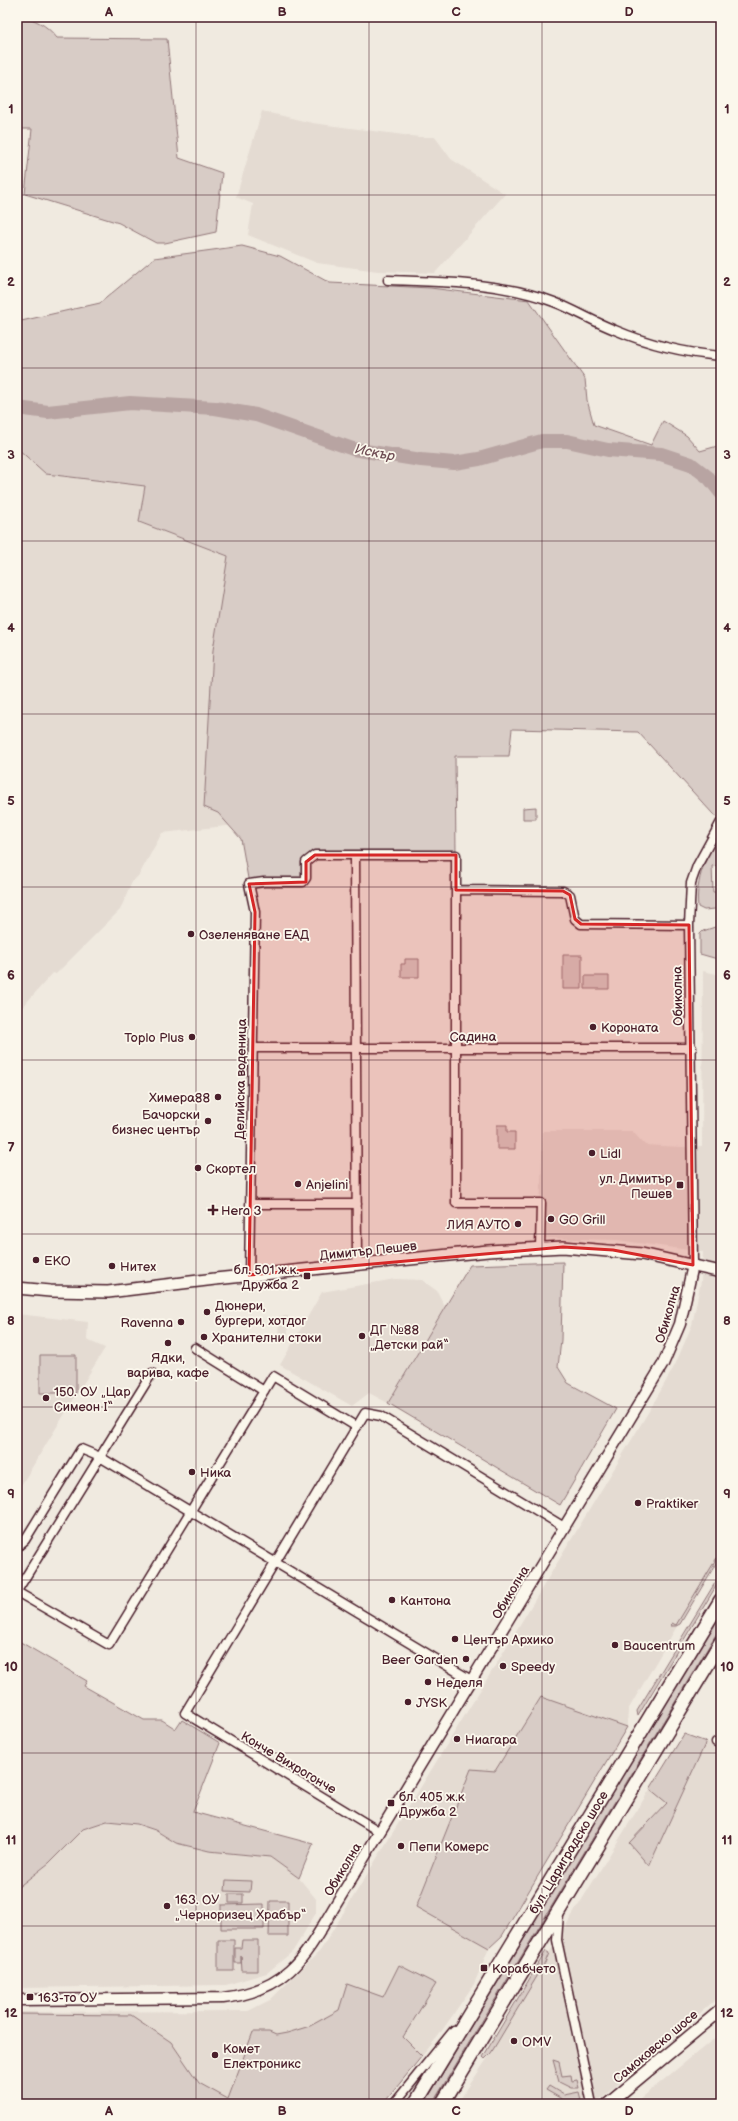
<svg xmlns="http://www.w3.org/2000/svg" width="738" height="2121" font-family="'Balsamiq Sans',sans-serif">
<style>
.built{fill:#e4dbd2}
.green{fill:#d8ccc6;stroke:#917678}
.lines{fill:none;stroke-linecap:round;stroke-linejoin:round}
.river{stroke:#b8a4a2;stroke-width:14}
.minor-casing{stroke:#4a1f2b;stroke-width:11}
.tertiary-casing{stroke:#4a1f2b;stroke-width:13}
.secondary-casing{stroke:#4a1f2b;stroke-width:14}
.trunk-casing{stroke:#4a1f2b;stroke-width:16}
.minor{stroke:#fbf7ec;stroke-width:8}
.tertiary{stroke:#fbf7ec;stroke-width:10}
.secondary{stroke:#fbf7ec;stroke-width:11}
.trunk{stroke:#fbf7ec;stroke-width:13}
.marked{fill:#d62828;fill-opacity:0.2;stroke:#d62828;stroke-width:3;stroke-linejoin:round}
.grid{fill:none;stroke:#4a1f2b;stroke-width:1;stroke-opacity:0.55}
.poi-dot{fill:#4a1f2b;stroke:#fbf7ec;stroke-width:1.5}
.labels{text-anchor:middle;stroke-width:3.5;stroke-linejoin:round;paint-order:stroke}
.poi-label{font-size:13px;fill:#4a1f2b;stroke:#fbf7ec;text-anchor:start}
.street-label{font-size:13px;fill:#4a1f2b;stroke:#fbf7ec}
.water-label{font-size:14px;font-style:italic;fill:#704e55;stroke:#fbf7ec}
.neatline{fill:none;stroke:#4a1f2b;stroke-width:1.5}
.grid-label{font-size:13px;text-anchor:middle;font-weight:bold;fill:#4a1f2b}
</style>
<rect width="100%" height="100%" fill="#f0eae0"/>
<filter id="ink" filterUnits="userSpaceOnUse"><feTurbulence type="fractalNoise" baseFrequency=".025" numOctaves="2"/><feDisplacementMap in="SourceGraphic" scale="8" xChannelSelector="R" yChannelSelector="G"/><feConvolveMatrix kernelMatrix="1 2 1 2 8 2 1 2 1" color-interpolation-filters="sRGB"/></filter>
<g filter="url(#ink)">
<!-- built -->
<path class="built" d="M262,111L312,123L419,137H435L451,159L505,194L435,273L378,271L317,263L248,235L253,204L236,197Z
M17,448L46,474L145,486L139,522L228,556L244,824L162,833L139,875L132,882L120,910L56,974L53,973L17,1013Z
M703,971L721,975V1551L628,1710L627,1727L502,1936L489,1948L474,1984L439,2035L383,2104H17V2012L248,2011L270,2000L320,1951L481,1689L652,1406L675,1365L692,1325L701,1281L703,1252L617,1240L539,1238L543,1131H632L645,1145L681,1147L702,1146Z
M395,1279L422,1280L437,1291L445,1307L388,1403L369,1393L352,1406L280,1365L322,1292Z
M17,1314L88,1322L87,1340L105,1348L17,1492Z
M279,1316H288V1343H278Z
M684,1734L721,1748V1995L595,2104H457L491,2053L549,1953Z
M107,1821L137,1824L155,1830L176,1843L209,1851L270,1857L299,1878L316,1899V1913L293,1951L267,1973L226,1985L17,1988V1888L49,1863L83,1829Z
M721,2033V2104H634Z"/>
<!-- green -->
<path class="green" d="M17,17C33,17 47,25 57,38L167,39L179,158L222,173L216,232L165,243H156L119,223L25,194L32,129H17Z
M242,246L280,256L330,283L430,288L529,300L585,379L587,400L594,425L651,445L663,421L687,436L700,451L721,445V819L713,814L638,732L512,729L509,756H455L456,855H315L306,862V878L249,884L241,839L218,813L204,807L213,650L228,556L139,522L145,486L46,474L17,448V322L100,303L154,258Z
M536,807V819H523V808Z
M721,833V865L712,866L713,892H721V903L715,909L704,910L698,907C695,880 706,855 721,833Z
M721,925V960L700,954V934L703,931Z
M563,955H582V989H563Z
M405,959H419V977H401V964H405Z
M585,976H609V989H585Z
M497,1125H507V1132H515V1149H497Z
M563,1262L561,1340L558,1367L568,1383L616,1409L560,1505L388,1403L470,1265Z
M40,1355H76V1393H40Z
M721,1551V1555L680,1624L676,1626H671L672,1623L676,1625Z
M721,1573V1578L638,1716L637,1711Z
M721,1613V1626L432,2104H424Z
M17,1640L87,1681L84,1686L144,1720H162L176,1729L182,1720L220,1743L193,1812L313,1844L299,1878L270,1857L209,1851L176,1843L155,1830L137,1824L107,1821L83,1829L49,1863L17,1888Z
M541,1697L627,1727L502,1936L489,1948L416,1907L471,1769L495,1771Z
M684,1734L706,1742L649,1866L629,1843L667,1803L650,1789Z
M226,1880L251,1881L250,1892L225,1891Z
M229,1894H243V1903H229Z
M270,1901H288V1936H269Z
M264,1904V1929H221V1905Z
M218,1940H234V1971H218Z
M242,1940H258V1971H242L241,1956V1963H235V1948H241Z
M546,1951L549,1953L545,1963L491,2053L485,2059L483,2057Z
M399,1965L436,1984L403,2037L422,2056L383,2104H17V2014L131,2015L171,2042L199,2083L228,2099L253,2032H269L276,2035L287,2033L310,2026L339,2010L347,1984L383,1997Z
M553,2060L559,2062L562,2076L571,2075L572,2081L577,2080L579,2088H571L559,2082Z
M549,2086L564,2095L579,2092L581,2100L567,2102L546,2090Z"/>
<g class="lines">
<!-- river -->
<path class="river" d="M17,408L48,412L130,403L215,408L256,415L353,449L421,460L454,463L479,459L542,441H567L608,450L661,454L691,464L709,478L721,493"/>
<!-- minor casing -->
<g class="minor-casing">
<path id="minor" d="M388,280C443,282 502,282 554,302C575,310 594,322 615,330C648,344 685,353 721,356
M355,855L357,1265
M456,890L563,891L570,895L575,919L581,924L689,925
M253,1048H692
M250,1204H357
M693,1265L689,925L691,883L697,866L721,822
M249,1275L255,912L249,884L264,882H303L306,878V862L315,855H456V1203H541L540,1248
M195,1348L264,1391
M17,1547L25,1540L81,1449L100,1457L471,1680
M17,1591L152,1373
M17,1592L109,1645L273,1376L357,1427
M716,1742L721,1744
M380,1832L185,1713L365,1413L381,1416L564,1527
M559,1914L557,1940L592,2104
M394,2104L454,2030"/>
</g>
<!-- tertiary casing -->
<g class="tertiary-casing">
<path id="tertiary" d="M17,2000L223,1998C287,1990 303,1960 333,1909L663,1364L680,1324L693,1265"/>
</g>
<!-- secondary casing -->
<g class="secondary-casing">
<path id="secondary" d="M17,1288L50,1291L108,1292L215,1279L488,1251L563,1247L642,1254L721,1272
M608,2104L721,2010"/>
</g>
<!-- trunk casing -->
<g class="trunk-casing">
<path id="trunk" d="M415,2104L721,1600
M442,2104L721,1642"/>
</g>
<!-- minor -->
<use href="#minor" class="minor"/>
<!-- tertiary -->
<use href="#tertiary" class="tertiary"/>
<!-- secondary -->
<use href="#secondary" class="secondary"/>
<!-- trunk -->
<use href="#trunk" class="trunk"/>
</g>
</g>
<!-- marked area -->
<path class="marked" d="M315,855H456V890L563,891L570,895L575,919L581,924L689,925L693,1265L613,1250L563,1247L249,1275L255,912L249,884L306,882V862Z"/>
<!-- grid -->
<path class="grid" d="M196,17V2104M369,17V2104M542,17V2104M17,195H721M17,368H721M17,541H721M17,714H721M17,887H721M17,1060H721M17,1234H721M17,1407H721M17,1580H721M17,1753H721M17,1926H721"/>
<!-- markers -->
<g class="poi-dot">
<circle cx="191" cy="934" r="4"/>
<circle cx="593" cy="1027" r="4"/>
<circle cx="192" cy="1037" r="4"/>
<circle cx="218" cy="1097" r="4"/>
<circle cx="208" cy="1121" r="4"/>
<circle cx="592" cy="1153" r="4"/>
<circle cx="198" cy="1168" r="4"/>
<circle cx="298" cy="1184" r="4"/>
<rect x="676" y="1181" width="8" height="8" rx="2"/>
<path d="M211 1204h4v4h4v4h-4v4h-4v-4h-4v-4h4z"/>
<circle cx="551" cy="1219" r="4"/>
<circle cx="518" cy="1224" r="4"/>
<circle cx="36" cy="1260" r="4"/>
<circle cx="112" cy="1266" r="4"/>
<rect x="303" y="1272" width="8" height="8" rx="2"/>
<circle cx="207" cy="1312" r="4"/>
<circle cx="181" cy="1322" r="4"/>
<circle cx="362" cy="1336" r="4"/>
<circle cx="204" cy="1337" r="4"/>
<circle cx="168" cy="1343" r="4"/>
<circle cx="46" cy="1398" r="4"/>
<circle cx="192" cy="1472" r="4"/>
<circle cx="638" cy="1503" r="4"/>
<circle cx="392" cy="1600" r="4"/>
<circle cx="455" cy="1639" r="4"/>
<circle cx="615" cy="1645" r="4"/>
<circle cx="466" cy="1659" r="4"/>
<circle cx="503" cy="1666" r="4"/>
<circle cx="428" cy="1682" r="4"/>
<circle cx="408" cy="1702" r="4"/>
<circle cx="457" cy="1739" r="4"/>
<rect x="387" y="1799" width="8" height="8" rx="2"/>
<circle cx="401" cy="1846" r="4"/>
<circle cx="167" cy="1906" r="4"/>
<rect x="480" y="1964" width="8" height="8" rx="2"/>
<rect x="26" y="1993" width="8" height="8" rx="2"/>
<circle cx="514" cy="2041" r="4"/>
<circle cx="215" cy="2055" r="4"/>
</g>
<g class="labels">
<!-- poi labels -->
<g class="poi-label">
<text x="199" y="939">Озеленяване ЕАД</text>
<text x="601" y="1032">Короната</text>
<text x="184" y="1042" text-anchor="end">Toplo Plus</text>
<text x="210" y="1102" text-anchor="end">Химера88</text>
<text x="200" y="1119" text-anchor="end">Бачорски<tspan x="200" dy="15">бизнес център</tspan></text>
<text x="600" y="1158">Lidl</text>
<text x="206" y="1173">Скортел</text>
<text x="672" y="1183" text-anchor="end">ул. Димитър<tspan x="672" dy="15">Пешев</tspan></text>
<text x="306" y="1189">Anjelini</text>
<text x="221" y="1215">Hera 3</text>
<text x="559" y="1224">GO Grill</text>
<text x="510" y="1229" text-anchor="end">ЛИЯ АУТО</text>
<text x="44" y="1265">EKO</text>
<text x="120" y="1271">Нитех</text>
<text x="299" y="1274" text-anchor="end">бл. 501 ж.к.<tspan x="299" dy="15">Дружба 2</tspan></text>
<text x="215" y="1310">Дюнери,<tspan x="215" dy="15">бургери, хотдог</tspan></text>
<text x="173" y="1327" text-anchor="end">Ravenna</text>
<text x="370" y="1334">ДГ №88<tspan x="370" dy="15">„Детски рай“</tspan></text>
<text x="212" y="1342">Хранителни стоки</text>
<text x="168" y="1362" text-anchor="middle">Ядки,<tspan x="168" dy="15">варива, кафе</tspan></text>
<text x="54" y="1396">150. ОУ „Цар<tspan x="54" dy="15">Симеон I“</tspan></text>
<text x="200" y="1477">Ника</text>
<text x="646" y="1508">Praktiker</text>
<text x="400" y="1605">Кантона</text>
<text x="463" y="1644">Център Архико</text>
<text x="623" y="1650">Baucentrum</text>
<text x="458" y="1664" text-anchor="end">Beer Garden</text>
<text x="511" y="1671">Speedy</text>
<text x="436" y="1687">Неделя</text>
<text x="416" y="1707">JYSK</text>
<text x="465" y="1744">Ниагара</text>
<text x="399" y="1801">бл. 405 ж.к<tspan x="399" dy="15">Дружба 2</tspan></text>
<text x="409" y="1851">Пепи Комерс</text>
<text x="175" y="1904">163. ОУ<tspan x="175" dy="15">„Черноризец Храбър“</tspan></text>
<text x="492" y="1973">Корабчето</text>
<text x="38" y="2002">163-то ОУ</text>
<text x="522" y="2046">OMV</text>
<text x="223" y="2053">Комет<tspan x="223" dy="15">Електроникс</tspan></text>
</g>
<!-- street labels -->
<g class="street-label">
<text transform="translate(677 996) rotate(-91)" y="5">Обиколна</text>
<text x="473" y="1041">Садина</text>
<text transform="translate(240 1079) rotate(-89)" y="5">Делийска воденица</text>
<text transform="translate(368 1250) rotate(-6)" y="5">Димитър Пешев</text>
<text transform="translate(667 1314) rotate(-74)" y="5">Обиколна</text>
<text transform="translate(510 1592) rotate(-59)" y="5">Обиколна</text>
<text transform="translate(289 1762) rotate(31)" y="5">Конче Вихрогонче</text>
<text transform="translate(568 1852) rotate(-59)" y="5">бул. Цариградско шосе</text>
<text transform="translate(342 1869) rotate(-59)" y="5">Обиколна</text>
<text transform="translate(655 2046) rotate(-40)" y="5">Самоковско шосе</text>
</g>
<!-- water labels -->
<g class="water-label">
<text transform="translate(375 452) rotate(11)" y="5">Искър</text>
</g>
</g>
<!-- margin -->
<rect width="738" height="2121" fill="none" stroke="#fbf7ec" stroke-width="44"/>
<rect x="22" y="22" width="694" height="2077" class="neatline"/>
<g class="grid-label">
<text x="109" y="16">A</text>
<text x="282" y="16">B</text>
<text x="456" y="16">C</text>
<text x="629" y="16">D</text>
<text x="11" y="113">1</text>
<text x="727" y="113">1</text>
<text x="11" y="286">2</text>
<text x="727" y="286">2</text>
<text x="11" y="459">3</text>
<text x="727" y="459">3</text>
<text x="11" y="632">4</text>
<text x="727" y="632">4</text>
<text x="11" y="805">5</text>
<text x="727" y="805">5</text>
<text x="11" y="979">6</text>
<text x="727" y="979">6</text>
<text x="11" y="1152">7</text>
<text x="727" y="1152">7</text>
<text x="11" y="1325">8</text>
<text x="727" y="1325">8</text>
<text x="11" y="1498">9</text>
<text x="727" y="1498">9</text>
<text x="11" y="1671">10</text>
<text x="727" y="1671">10</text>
<text x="11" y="1844">11</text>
<text x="727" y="1844">11</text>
<text x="11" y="2017">12</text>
<text x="727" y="2017">12</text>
<text x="109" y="2115">A</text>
<text x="282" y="2115">B</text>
<text x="456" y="2115">C</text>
<text x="629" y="2115">D</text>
</g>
</svg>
